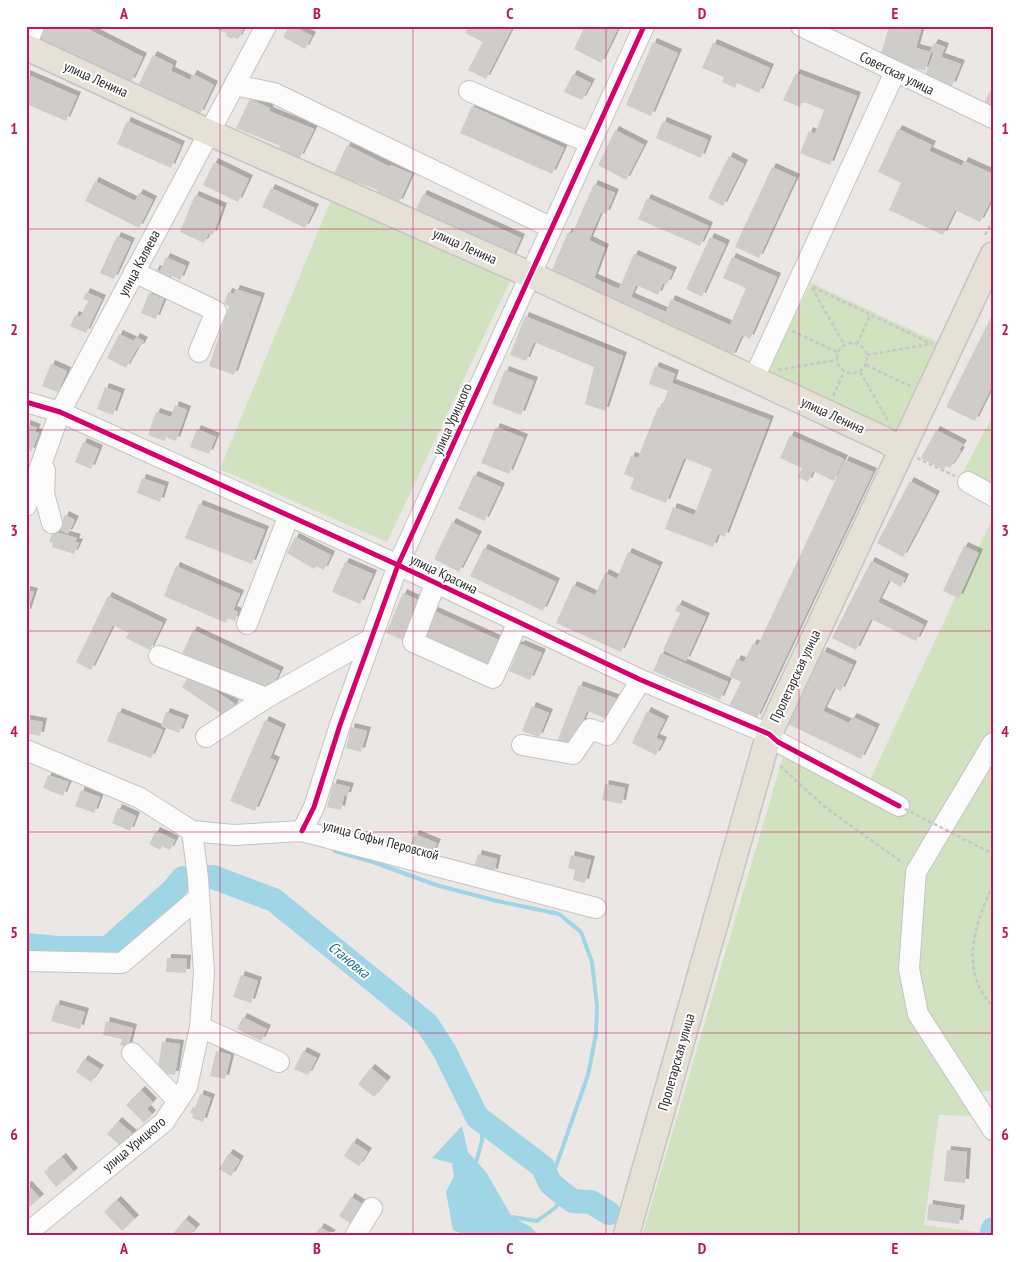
<svg xmlns="http://www.w3.org/2000/svg" width="1019" height="1262" font-family="'PT Sans Narrow',sans-serif">
<style>
.green{fill:#d0e2c0}
.water{fill:#9fd5e4}
.lines{fill:none;stroke-linecap:round;stroke-linejoin:round}
.stream{stroke:#9fd5e4;stroke-width:4}
.river{stroke:#9fd5e4;stroke-width:24}
.building{fill:#cfcdca;filter:url(#shadow)}
.minor-casing{stroke:#c4c4c3;stroke-width:22}
.major-casing{stroke:#c6c4c3;stroke-width:28}
.path{stroke:#c7c7c7;stroke-width:2.5;stroke-dasharray:4 2.5;stroke-linecap:butt}
.minor{stroke:#fcfbfb;stroke-width:20}
.major{stroke:#e6e1d6;stroke-width:25}
.path-bridge{stroke:#c7c7c7;stroke-width:2.5;stroke-dasharray:4 2.5;stroke-linecap:butt}
.cycleway-casing{stroke:#fff;stroke-width:8}
.cycleway{stroke:#d6006c;stroke-width:5}
.grid{fill:none;stroke:#c2185b;stroke-width:1;stroke-opacity:0.55}
.labels{text-anchor:middle;stroke-width:4;stroke-linejoin:round;paint-order:stroke}
.street-label{font-size:14px;fill:#2d2d2d;stroke:#fff}
.water-label{font-size:15px;font-style:italic;fill:#1b6f93;stroke:#fff}
.neatline{fill:none;stroke:#c2185b;stroke-width:2}
.grid-label{font-size:16px;text-anchor:middle;font-weight:bold;fill:#c2185b}
</style>
<defs>
<filter id="shadow"><feDropShadow dx="4" dy="-4" stdDeviation="0" flood-color="#0004"/></filter>
</defs>
<rect width="100%" height="100%" fill="#eae7e4"/>
<!-- green -->
<path class="green" d="M332,198L511,279L387,542L220,469Z
M811,283L937,342L895,432L768,372Z
M993,415V506L959,480Z
M993,517V1090L972,1094L978,1116L939,1115L924,1225L992,1234L991,1236H642L785,750L867,786Z"/>
<!-- water -->
<path class="water" d="M462,1126L468,1152L486,1172L512,1217L531,1227L539,1236H461L460,1233L453,1230L446,1192L454,1176L452,1163L432,1158Z"/>
<g class="lines">
<!-- stream -->
<path class="stream" d="M335,851L373,862L436,885L497,901L559,914L581,932L592,962L597,1006L596,1034L588,1075L550,1183
M476,1162L482,1141V1121
M512,1217L537,1221L555,1208L565,1195"/>
<!-- river -->
<path class="river" d="M26,945L58,948H108L172,891L183,878L213,877L274,900L427,1024L444,1050L477,1117L543,1167L550,1183L562,1193L573,1201L591,1202L609,1213
M991,1236L993,1229"/>
</g>
<!-- building -->
<path class="building" d="M38,26H82L143,57L131,82L65,51L63,56L31,41Z
M207,26H245L238,39L233,37L232,39L226,36L227,33Z
M289,26H294L312,36L305,49L283,37Z
M469,26H484L490,29L491,26H513L486,79L468,70L483,42L465,33Z
M585,26H619L601,63L574,49Z
M889,26H922L916,48L931,52L925,71L880,58Z
M653,42L678,53L651,116L626,105Z
M713,43L770,68L759,93L737,83L735,88L722,82L724,77L702,68Z
M934,43L945,47L941,57L961,64L952,86L925,75L934,53L930,51Z
M153,55L173,65L171,71L190,80L193,74L214,85L200,114L139,84Z
M796,73L857,96L830,165L800,153L809,131L815,134L824,110L802,101L800,107L783,100Z
M26,74L77,96L66,121L26,104Z
M573,74L591,83L582,100L564,92Z
M993,85V110L983,105Z
M250,99L270,108L269,111L314,129L300,158L279,148L280,146L236,128Z
M472,106L564,148L552,174L460,133Z
M127,121L181,145L171,168L117,144Z
M663,121L708,140L701,158L656,138Z
M898,129L932,145L929,151L962,166L964,161L993,174V196L980,222L955,210L943,235L889,210L901,183L878,172Z
M615,130L644,145L626,180L598,165Z
M347,145L390,167L391,165L412,174L399,203L377,193L378,190L334,174Z
M729,156L744,164L723,206L708,198Z
M214,162L249,179L238,202L203,185Z
M772,167L796,178L759,258L735,247Z
M95,181L135,201L139,193L153,200L139,228L85,201Z
M594,184L615,193L606,214L601,212L589,240L605,248L594,278L619,289L634,254L673,271L667,284L663,283L658,295L636,285L631,297L666,312L671,299L730,325L746,288L723,278L732,257L777,277L750,339L742,335L732,357L549,277L568,232L572,234Z
M271,188L315,208L305,228L262,207Z
M423,194L521,238L511,260L413,216Z
M195,195L223,207L213,235L209,233L204,243L180,232Z
M647,198L709,226L700,246L638,219Z
M117,236L131,242L114,279L100,273Z
M710,237L726,244L702,297L686,289Z
M166,257L186,266L180,280L170,275L166,283L152,277L156,269L160,271Z
M236,289L261,297L234,375L209,366L229,306L224,304L228,292L234,294Z
M86,292L102,299L86,333L70,326L75,315L80,317L88,301L83,299Z
M149,293L164,299L156,319L141,313Z
M993,313V384L975,421L946,407Z
M525,316L623,356L605,411L585,404L594,367L534,342L526,361L510,355Z
M119,334L134,341L136,337L144,341L140,348L138,347L126,368L107,358Z
M51,364L67,371L58,392L42,386Z
M655,366L675,374L672,383L770,420L725,537L718,534L713,547L665,529L673,507L694,515L712,469L684,458L666,503L630,489L634,478L624,474L631,456L638,458L658,407L661,408L668,391L649,384Z
M505,370L534,381L521,415L492,404Z
M105,387L121,393L113,415L97,409Z
M175,405L187,410L176,441L166,437L165,441L148,435L156,412L171,417Z
M26,424L37,428L35,432L39,433L31,452L26,450Z
M496,427L524,438L509,474L481,463Z
M197,429L216,437L209,454L190,447Z
M936,430L963,444L959,450L961,451L950,468L946,466L944,470L921,458Z
M790,435L844,459L834,481L813,471L808,482L798,477L802,468L780,458Z
M83,442L99,449L91,469L75,462Z
M845,460L873,472L757,718L729,706L741,682L729,676L737,659L744,662L753,643L758,645Z
M474,475L501,487L485,521L458,509Z
M142,478L165,486L160,502L137,493Z
M910,481L936,495L903,557L877,543Z
M199,504L265,530L252,564L185,538Z
M65,515L75,520L68,534L53,527L61,524Z
M452,522L478,535L459,572L434,559Z
M53,531L77,538L75,542L79,543L74,554L52,547L53,543L49,542Z
M295,537L331,555L324,570L316,566L314,569L287,553Z
M964,546L979,553L959,598L943,591Z
M484,548L556,582L543,611L470,576Z
M628,552L659,566L621,652L556,623L573,585L595,595L605,573L617,579Z
M871,561L905,578L901,587L889,580L878,602L924,625L916,641L871,619L856,650L832,638Z
M345,562L373,574L360,604L332,592Z
M176,566L240,594L233,610L238,612L235,621L228,618L226,623L164,596Z
M26,590L34,592L27,613H26Z
M403,593L420,601L403,640L386,633Z
M108,596L163,623L150,650L126,638L129,633L113,625L91,670L76,662Z
M678,604L706,617L686,661L663,650L680,613L675,611Z
M434,611L501,641L488,672L421,642Z
M193,630L280,671L268,695L182,654Z
M514,644L520,646L521,644L542,653L530,680L509,671L515,657L509,655Z
M823,651L853,665L841,691L834,688L823,711L849,723L853,717L876,728L861,759L788,724Z
M661,653L728,682L720,700L653,671Z
M189,676L204,686L205,684L235,704L226,717L182,687Z
M579,685L620,700L612,721L587,711L582,722L587,723L572,749L556,744Z
M532,706L549,713L539,737L522,731Z
M647,711L665,720L656,738L663,741L656,755L632,743Z
M118,712L163,730L151,758L107,741Z
M166,712L185,719L179,733L161,726Z
M26,719L43,722L40,736L26,733Z
M265,720L282,728L270,758L276,761L255,811L230,801Z
M351,727L367,731L361,752L346,748Z
M48,775L69,782L63,796L43,788Z
M333,783L350,787L347,796H344L341,810L327,807Z
M605,784L625,788L622,804L602,800Z
M81,790L100,797L94,813L75,806Z
M118,808L136,816L130,831L112,823Z
M156,831L175,840L170,850L162,846L160,850L149,844Z
M415,834L437,843L431,856L409,847Z
M478,854L497,859L494,873L474,867Z
M571,855L591,860L585,883L573,880L575,870L568,868Z
M167,958L187,959L186,973L166,972Z
M241,975L258,981L251,1003L233,997Z
M56,1004L85,1012L80,1029L51,1021Z
M243,1017L267,1029L261,1041L237,1029Z
M106,1021L133,1028L128,1047L120,1045L122,1039L103,1035Z
M162,1042L180,1044L175,1075L157,1073Z
M216,1051L231,1055L225,1079L210,1076Z
M303,1051L317,1058L308,1075L294,1069Z
M84,1059L100,1069L91,1082L76,1072Z
M371,1068L387,1081L374,1097L358,1084Z
M141,1090L153,1102L147,1109L152,1114L144,1123L126,1105Z
M200,1094L211,1098L203,1122L192,1118L193,1114L190,1113L193,1107L195,1108Z
M118,1121L134,1135L123,1148L107,1134Z
M353,1142L368,1152L359,1166L344,1156Z
M947,1150L967,1152L965,1183L944,1181Z
M229,1153L240,1160L231,1176L219,1169Z
M62,1157L74,1172L56,1187L44,1172Z
M28,1185L40,1198L26,1210V1186Z
M351,1197L362,1204L350,1223L339,1216Z
M117,1200L135,1219L122,1231L104,1212Z
M929,1204L961,1209L959,1224L927,1220Z
M185,1219L196,1228L190,1236H176L173,1234Z
M320,1227L332,1234L330,1236H315Z"/>
<g class="lines">
<!-- minor casing -->
<g class="minor-casing">
<path id="minor" d="M801,26L993,118
M26,45L34,26
M234,85L274,93L552,228
M469,91L590,143
M134,272L216,311L199,352
M754,378L895,72
M26,402L60,412L398,565L641,680L769,734L778,742L899,806
M45,470L44,494L52,523
M968,482L993,496
M26,506L60,412L266,26
M435,584L413,642L493,678L518,622
M247,624L289,515
M159,656L266,698L371,639
M206,737L266,698
M993,743L916,872L909,969L918,1014L993,1130
M522,745L573,754L590,729L607,735L641,680
M26,750L140,798L192,831L234,835L302,831L596,908
M302,831L314,807L340,725L398,565L644,26
M26,961L122,963L198,898
M200,1027L279,1062
M132,1053L178,1101
M26,1234L164,1122L187,1087L200,1027L204,973L198,878L192,831
M355,1236L372,1208"/>
</g>
<!-- major casing -->
<g class="major-casing">
<path id="major" d="M26,47L208,132L544,281L885,440L901,450
M626,1236L769,734L993,255"/>
</g>
<!-- path -->
<path class="path" d="M985,235L993,220
M813,287L932,344
M812,288L844,344
M792,331L837,352
M837 358a15 15 0 1 1 30 0a15 15 0 1 1-30 0Z
M857,344L870,315
M867,355L931,344
M866,365L912,387
M778,370L836,360
M860,372L888,420
M833,396L844,372
M917,458L955,476
M780,766L825,807L903,863
M993,885C975,923 958,972 993,1006"/>
<!-- minor -->
<use href="#minor" class="minor"/>
<!-- major -->
<use href="#major" class="major"/>
<!-- path-bridge -->
<path class="path-bridge" d="M899,806L993,854"/>
<!-- cycleway casing -->
<g class="cycleway-casing">
<path id="cycleway" d="M26,402L60,412L398,565L641,680L769,734L778,742L899,806
M302,831L314,807L340,725L398,565L644,26"/>
</g>
<!-- cycleway -->
<use href="#cycleway" class="cycleway"/>
</g>
<!-- grid -->
<path class="grid" d="M220,26V1236M413,26V1236M606,26V1236M799,26V1236M26,229H993M26,430H993M26,631H993M26,832H993M26,1033H993"/>
<g class="labels">
<!-- street labels -->
<g class="street-label">
<text transform="translate(897 73) rotate(26)" y="5">Советская улица</text>
<text transform="translate(96 79) rotate(24)" y="5">улица Ленина</text>
<text transform="translate(465 246) rotate(24)" y="5">улица Ленина</text>
<text transform="translate(139 263) rotate(-62)" y="5">улица Каляева</text>
<text transform="translate(833 415) rotate(25)" y="5">улица Ленина</text>
<text transform="translate(452 419) rotate(-66)" y="5">улица Урицкого</text>
<text transform="translate(444 574) rotate(26)" y="5">улица Красина</text>
<text transform="translate(795 676) rotate(-65)" y="5">Пролетарская улица</text>
<text transform="translate(381 840) rotate(15)" y="5">улица Софьи Перовской</text>
<text transform="translate(676 1062) rotate(-74)" y="5">Пролетарская улица</text>
<text transform="translate(134 1144) rotate(-40)" y="5">улица Урицкого</text>
</g>
<!-- water labels -->
<g class="water-label">
<text transform="translate(349 960) rotate(39)" y="5">Становка</text>
</g>
</g>
<!-- border -->
<rect width="1019" height="1262" fill="none" stroke="#ffffff" stroke-width="55"/>
<rect x="28" y="28" width="964" height="1206" class="neatline"/>
<g class="grid-label">
<text x="124" y="19">A</text>
<text x="317" y="19">B</text>
<text x="510" y="19">C</text>
<text x="702" y="19">D</text>
<text x="895" y="19">E</text>
<text x="14" y="134">1</text>
<text x="1005" y="134">1</text>
<text x="14" y="335">2</text>
<text x="1005" y="335">2</text>
<text x="14" y="536">3</text>
<text x="1005" y="536">3</text>
<text x="14" y="737">4</text>
<text x="1005" y="737">4</text>
<text x="14" y="938">5</text>
<text x="1005" y="938">5</text>
<text x="14" y="1140">6</text>
<text x="1005" y="1140">6</text>
<text x="124" y="1254">A</text>
<text x="317" y="1254">B</text>
<text x="510" y="1254">C</text>
<text x="702" y="1254">D</text>
<text x="895" y="1254">E</text>
</g>
</svg>
